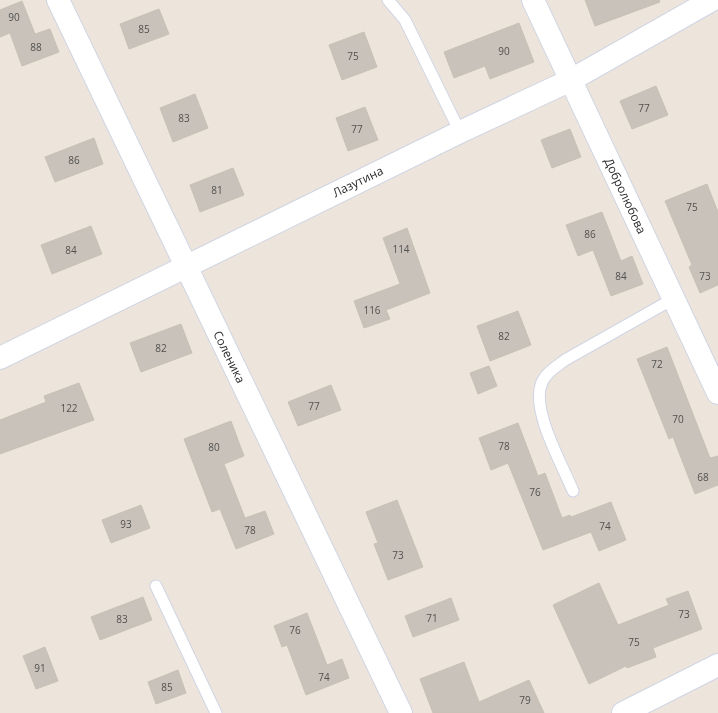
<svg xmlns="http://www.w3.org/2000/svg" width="718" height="713" font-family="'Open Sans',sans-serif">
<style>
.building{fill:#c8c2ba;stroke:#c8c1b4}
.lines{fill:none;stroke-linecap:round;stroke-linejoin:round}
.lane-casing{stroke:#d0d4e4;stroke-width:13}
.street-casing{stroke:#d0d4e4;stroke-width:24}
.lane{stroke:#fff;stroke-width:11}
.street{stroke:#fff;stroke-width:22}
.labels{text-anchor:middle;stroke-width:4;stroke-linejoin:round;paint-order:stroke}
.number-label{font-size:10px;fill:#52504e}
.street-label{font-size:12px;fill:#2a2a2a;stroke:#fff}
</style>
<rect width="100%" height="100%" fill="#ede5db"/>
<!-- building -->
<path class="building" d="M585,0H659L660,2L595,26Z
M22,1L35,34L50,29L59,52L22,66L10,33L0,37V10Z
M159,9L169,34L129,49L120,24Z
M519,23L534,62L490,79L485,66L454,78L444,52Z
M364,32L377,67L342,80L329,45Z
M656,86L668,115L632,129L620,101Z
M195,94L208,128L173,142L160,108Z
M365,107L378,140L348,151L336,118Z
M570,129L581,157L552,168L541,140Z
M94,138L103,164L55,182L45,157Z
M233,168L244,195L200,212L190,185Z
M707,184L718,212V285L700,293L689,267L692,265L665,201Z
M602,212L621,261L632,256L643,284L611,296L593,250L578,256L566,225Z
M91,226L102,254L52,274L41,245Z
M407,228L430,293L386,310L390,319L364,328L354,301L400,284L383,238Z
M518,311L531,345L490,361L477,326Z
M181,324L192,353L141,372L130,343Z
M667,347L710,458L718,456V485L695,494L673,437L669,439L637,359Z
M489,366L497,386L478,394L470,373Z
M79,383L94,420L0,454V420L46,402L44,396Z
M331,385L341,410L298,426L288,402Z
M231,421L244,456L224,464L245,518L265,511L274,534L236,549L220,509L212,512L184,439Z
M518,423L538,476L545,473L562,518L570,515L571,517L611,502L626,540L599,551L591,532L543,550L508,463L491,470L479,438Z
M397,500L423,567L388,580L374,544L378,543L366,512Z
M141,505L150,528L111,543L102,520Z
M599,583L618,625L669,605L666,599L688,591L702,629L653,648L656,657L627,668L626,666L589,684L553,605Z
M143,597L152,620L100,640L91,617Z
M451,598L459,620L413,637L405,616Z
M307,613L327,665L342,659L349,678L306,695L287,645L282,647L274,626Z
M45,647L58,681L36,689L23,656Z
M464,662L479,702L529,680L544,713H433L420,679Z
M178,670L186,693L156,704L148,682Z"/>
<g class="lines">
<!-- lane casing -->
<g class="lane-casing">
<path id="lane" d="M388,0L405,20L460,132
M573,491C562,464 532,412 541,385C544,374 556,367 565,360L673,299
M156,586L216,713"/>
</g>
<!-- street casing -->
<g class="street-casing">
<path id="street" d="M58,0L401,713
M533,0L718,393
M0,358L460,132L571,80L712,0
M623,713L718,665"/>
</g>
<!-- lane -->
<use href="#lane" class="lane"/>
<!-- street -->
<use href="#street" class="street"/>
</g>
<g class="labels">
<!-- number labels -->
<g class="number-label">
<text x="14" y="21">90</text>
<text x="144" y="33">85</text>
<text x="36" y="51">88</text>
<text x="504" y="55">90</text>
<text x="353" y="60">75</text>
<text x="644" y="112">77</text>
<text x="184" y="122">83</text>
<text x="357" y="133">77</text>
<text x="74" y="164">86</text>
<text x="217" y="194">81</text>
<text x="692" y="211">75</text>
<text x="590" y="238">86</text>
<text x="401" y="253">114</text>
<text x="71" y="254">84</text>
<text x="621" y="280">84</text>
<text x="705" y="280">73</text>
<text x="372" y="314">116</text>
<text x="504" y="340">82</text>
<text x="161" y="352">82</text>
<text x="657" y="368">72</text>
<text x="314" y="410">77</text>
<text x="69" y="412">122</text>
<text x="678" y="423">70</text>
<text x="504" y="450">78</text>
<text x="214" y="451">80</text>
<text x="703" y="481">68</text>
<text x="535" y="496">76</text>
<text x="126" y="528">93</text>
<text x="605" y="530">74</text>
<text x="250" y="534">78</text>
<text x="398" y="559">73</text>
<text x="684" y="618">73</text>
<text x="432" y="622">71</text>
<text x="122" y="623">83</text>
<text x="295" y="634">76</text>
<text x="634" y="646">75</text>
<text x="40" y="672">91</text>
<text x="324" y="681">74</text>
<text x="167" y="691">85</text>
<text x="525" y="704">79</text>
</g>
<!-- street labels -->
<g class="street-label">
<text transform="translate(358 182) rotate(-26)" y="4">Лазутина</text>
<text transform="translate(625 196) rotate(65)" y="4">Добролюбова</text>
<text transform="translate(229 357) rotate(64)" y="4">Соленика</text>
</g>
</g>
</svg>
